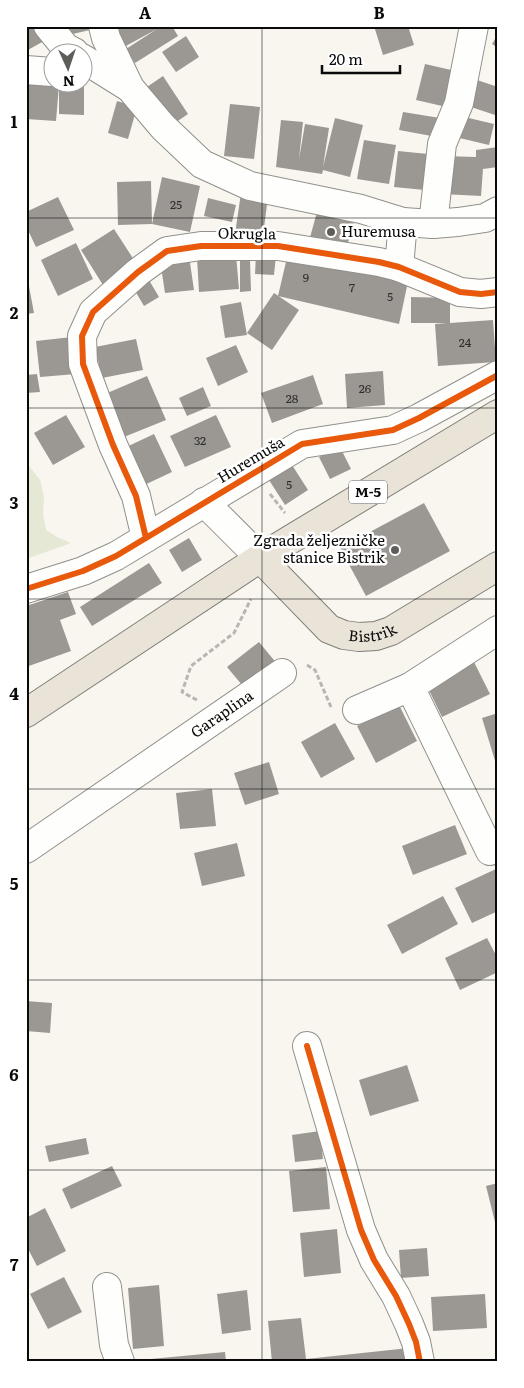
<svg xmlns="http://www.w3.org/2000/svg" width="524" height="1388" font-family="Literata,serif">
<style>
.cemetery{fill:#e4e8d4}
.building{fill:#9b9894}
.lines{fill:none;stroke-linecap:round;stroke-linejoin:round}
.minor-casing{stroke:#91908d;stroke-width:30}
.major-casing{stroke:#7e7e7a;stroke-width:30}
.path{stroke:#b7b6b5;stroke-width:3;stroke-dasharray:5 2.5;stroke-linecap:butt}
.minor{stroke:#fefefc;stroke-width:28}
.major{stroke:#eae4d8;stroke-width:28}
.cycleway-casing{stroke:#fff;stroke-width:9}
.cycleway{stroke:#e8590c;stroke-width:6}
.grid{fill:none;stroke:#0a0a0a;stroke-width:1;stroke-opacity:0.55}
.poi-dot{fill:#5d5d5a;stroke:#fff;stroke-width:2}
.labels{text-anchor:middle;stroke-width:5;stroke-linejoin:round;paint-order:stroke}
.number-label{font-size:12px;fill:#2e2e2c}
.shield{fill:#fff;stroke:#545454;stroke-width:1}
.shield-label{font-size:14px;font-weight:bold;fill:#0a0a0a}
.poi-label{font-size:15px;fill:#0a0a0a;stroke:#fff;text-anchor:start}
.street-label{font-size:15px;fill:#0a0a0a;stroke:#fff}
.neatline{fill:none;stroke:#0a0a0a;stroke-width:2}
.grid-label{font-size:16px;text-anchor:middle;font-weight:bold;fill:#0a0a0a}
</style>
<rect width="100%" height="100%" fill="#f8f6ee"/>
<!-- cemetery -->
<path class="cemetery" d="M26,462L40,480L44,497L43,514L46,530L57,537L71,543L26,559Z"/>
<!-- building -->
<path class="building" d="M26,26H35L44,41L26,51Z
M62,26H103V27L64,36Z
M113,26H172L178,36L135,63L126,49L157,29L124,47Z
M374,26H408L414,45L383,55Z
M498,34V48L492,44Z
M186,36L199,57L176,72L162,52Z
M425,64L460,72L451,108L416,100Z
M26,75L52,82H82V77H84V115L59,114V85L56,121L26,119Z
M163,76L188,114L169,127L144,89Z
M477,80L498,87V116L468,106Z
M117,101L137,107L128,139L108,133Z
M230,104L260,107L254,159L224,156Z
M403,112L440,118L437,137L399,130Z
M456,115L494,124L489,145L451,136Z
M335,118L363,125L350,177L323,170L322,174L276,167L281,120L303,122L299,159L305,124L329,128L323,167Z
M364,140L396,145L389,184L357,179Z
M498,147V167L483,169L481,196L442,194L444,156L476,157V150Z
M398,151L438,155L435,191L394,187Z
M162,177L200,186L190,232L152,224Z
M151,181L152,224L118,225L117,182Z
M241,193L268,197L262,243L234,241Z
M58,197L74,230L36,247L26,226V212Z
M208,198L236,205L232,222L204,216Z
M317,212L354,223L345,252L309,241Z
M114,229L136,263L103,285L81,250Z
M76,243L93,279L58,296L41,260Z
M289,249L409,277L399,324L278,296Z
M256,254L276,255L274,275L255,274Z
M236,255L239,289L199,292L197,258Z
M189,256L194,290L165,293L160,260Z
M240,260H250L251,291L240,292Z
M146,275L159,297L144,306L131,284Z
M28,281L34,313L26,314V282Z
M274,293L299,310L272,350L247,333Z
M411,297L450,298V323L493,320L496,362L438,366L435,324L447,323H411Z
M241,302L247,335L225,338L220,306Z
M72,337L76,374L40,377L36,341Z
M136,339L143,370L102,378L95,347Z
M236,345L248,372L218,386L206,358Z
M383,371L385,405L347,408L345,374Z
M37,374L40,392L26,393V375Z
M313,375L323,404L272,423L261,393Z
M147,376L166,420L124,437L105,394Z
M203,387L211,406L187,416L179,398Z
M66,415L85,447L53,465L34,433Z
M216,415L231,447L185,467L170,436Z
M154,434L172,472L138,488L120,450Z
M340,447L351,469L330,479L319,457Z
M292,465L308,490L285,505L269,480Z
M424,503L450,551L366,596L340,548Z
M189,538L202,560L182,572L169,550Z
M149,563L162,583L92,626L80,607Z
M68,592L76,614L60,620L71,651L26,667V606Z
M259,642L278,665L247,691L227,667Z
M474,662L490,694L442,717L426,684Z
M399,705L417,741L376,763L357,726Z
M498,713V763L496,764L482,718Z
M335,723L355,759L321,778L301,742Z
M269,762L279,794L245,805L234,773Z
M212,789L216,826L180,829L176,793Z
M455,825L467,854L413,875L402,846Z
M237,843L245,876L202,886L194,853Z
M496,869L498,872V911L472,923L455,888Z
M443,896L458,924L402,954L387,925Z
M487,938L498,959V972L460,990L445,958Z
M26,1001L52,1003L50,1033L26,1031Z
M407,1065L419,1101L370,1116L359,1080Z
M320,1131L323,1159L295,1162L292,1135Z
M86,1138L89,1154L49,1162L45,1146Z
M112,1166L122,1186L71,1209L62,1189Z
M326,1167L330,1209L293,1212L289,1171Z
M498,1183V1230H497L486,1186Z
M45,1208L66,1251L37,1266L26,1245V1218Z
M337,1229L341,1273L304,1277L300,1233Z
M427,1248L429,1276L401,1278L399,1250Z
M64,1277L82,1312L48,1329L30,1294Z
M159,1285L164,1346L133,1349L128,1288Z
M247,1290L251,1330L222,1334L217,1294Z
M485,1294L487,1328L433,1331L431,1297Z
M301,1318L306,1359L409,1348L411,1362H272L268,1321Z
M225,1352L226,1362H140V1360Z"/>
<g class="lines">
<!-- minor casing -->
<g class="minor-casing">
<g id="minor">
<path d="M48,26L66,48L74,52"/>
<path d="M103,26L106,38L130,88L163,127L202,164L250,186L361,209L403,222L433,224L458,222L485,218L498,211"/>
<path d="M82,58L130,88"/>
<path d="M26,70L52,72"/>
<path d="M433,224L442,144L459,103L474,26"/>
<path d="M399,267L403,222"/>
<path d="M204,502L260,558"/>
<path d="M146,538L136,496L113,445L83,364L82,336L93,312L138,272L167,251L201,246H278L379,262L399,267L460,292L481,294L498,292"/>
<path d="M26,589L83,571L116,556L302,444L393,430L419,418L498,375"/>
<path d="M410,687L490,851"/>
<path d="M357,710L410,687L498,630"/>
<path id="s1" d="M26,849L282,673"/>
<path d="M307,1046L361,1230L374,1260L396,1296L409,1324L416,1342L420,1362"/>
<path d="M107,1287L114,1345L120,1362"/>
</g>
</g>
<!-- major casing -->
<g class="major-casing">
<g id="major">
<path id="s2" d="M260,558L329,629L344,635L359,637L376,636L391,631L498,566"/>
<path d="M26,713L260,558L498,414"/>
</g>
</g>
<!-- path -->
<path class="path" d="M270,494L285,513
M307,665L315,670L331,707
M197,700L182,692L191,666L234,633L251,599"/>
<!-- minor -->
<use href="#minor" class="minor"/>
<!-- major -->
<use href="#major" class="major"/>
<!-- cycleway casing -->
<g class="cycleway-casing">
<path id="cycleway" d="M146,538L136,496L113,445L83,364L82,336L93,312L138,272L167,251L201,246H278L379,262L399,267L460,292L481,294L498,292
M26,589L83,571L116,556L302,444L393,430L419,418L498,375
M307,1046L361,1230L374,1260L396,1296L409,1324L416,1342L420,1362"/>
</g>
<!-- cycleway -->
<use href="#cycleway" class="cycleway"/>
</g>
<!-- grid -->
<path class="grid" d="M262,26V1362M26,218H498M26,408H498M26,599H498M26,789H498M26,980H498M26,1170H498"/>
<!-- markers -->
<g class="poi-dot">
<circle cx="331" cy="232" r="5"/>
<circle cx="395" cy="550" r="5"/>
</g>
<g class="labels">
<!-- number labels -->
<g class="number-label">
<text x="176" y="209">25</text>
<text x="306" y="282">9</text>
<text x="352" y="292">7</text>
<text x="390" y="301">5</text>
<text x="465" y="347">24</text>
<text x="365" y="393">26</text>
<text x="292" y="403">28</text>
<text x="200" y="445">32</text>
<text x="289" y="489">5</text>
</g>
<!-- shield labels -->
<rect class="shield" x="349" y="480.5" width="38" height="23" rx="4"/>
<g class="shield-label">
<text x="368" y="497">M-5</text>
</g>
<!-- poi labels -->
<g class="poi-label">
<text x="341" y="237">Huremusa</text>
<text x="385" y="546" text-anchor="end">Zgrada željezničke<tspan x="385" dy="17">stanice Bistrik</tspan></text>
</g>
<!-- street labels -->
<g class="street-label">
<text transform="translate(247 234) rotate(1)" y="5">Okrugla</text>
<text transform="translate(251 460) rotate(-31)" y="5">Huremuša</text>
<text dy="5" stroke="none"><textPath href="#s2" startOffset="144">Bistrik</textPath></text>
<text dy="5" stroke="none"><textPath href="#s1" startOffset="238">Garaplina</textPath></text>
</g>
</g>
<!-- border -->
<rect width="524" height="1388" fill="none" stroke="#ffffff" stroke-width="55"/>
<!-- north arrow -->
<g transform="translate(68 68) rotate(177)"><circle r="24" fill="#ffffff" stroke="#9d9d9d"/>
<path d="M0-4L9 19L0 12L-9 19Z" fill="#5d5d5a"/>
<text y="-8" font-size="14" font-weight="bold" text-anchor="middle" fill="#0a0a0a">N</text>
</g>
<!-- scale -->
<path d="M322 65v8h78v-8" fill="none" stroke="#0a0a0a" stroke-width="2.5"/>
<text x="329" y="65" font-size="15" fill="#0a0a0a" stroke="#ffffff" stroke-width="4" paint-order="stroke">20 m</text>
<rect x="28" y="28" width="468" height="1332" class="neatline"/>
<g class="grid-label">
<text x="145" y="19">A</text>
<text x="379" y="19">B</text>
<text x="14" y="128">1</text>
<text x="14" y="319">2</text>
<text x="14" y="509">3</text>
<text x="14" y="700">4</text>
<text x="14" y="890">5</text>
<text x="14" y="1081">6</text>
<text x="14" y="1271">7</text>
</g>
</svg>
